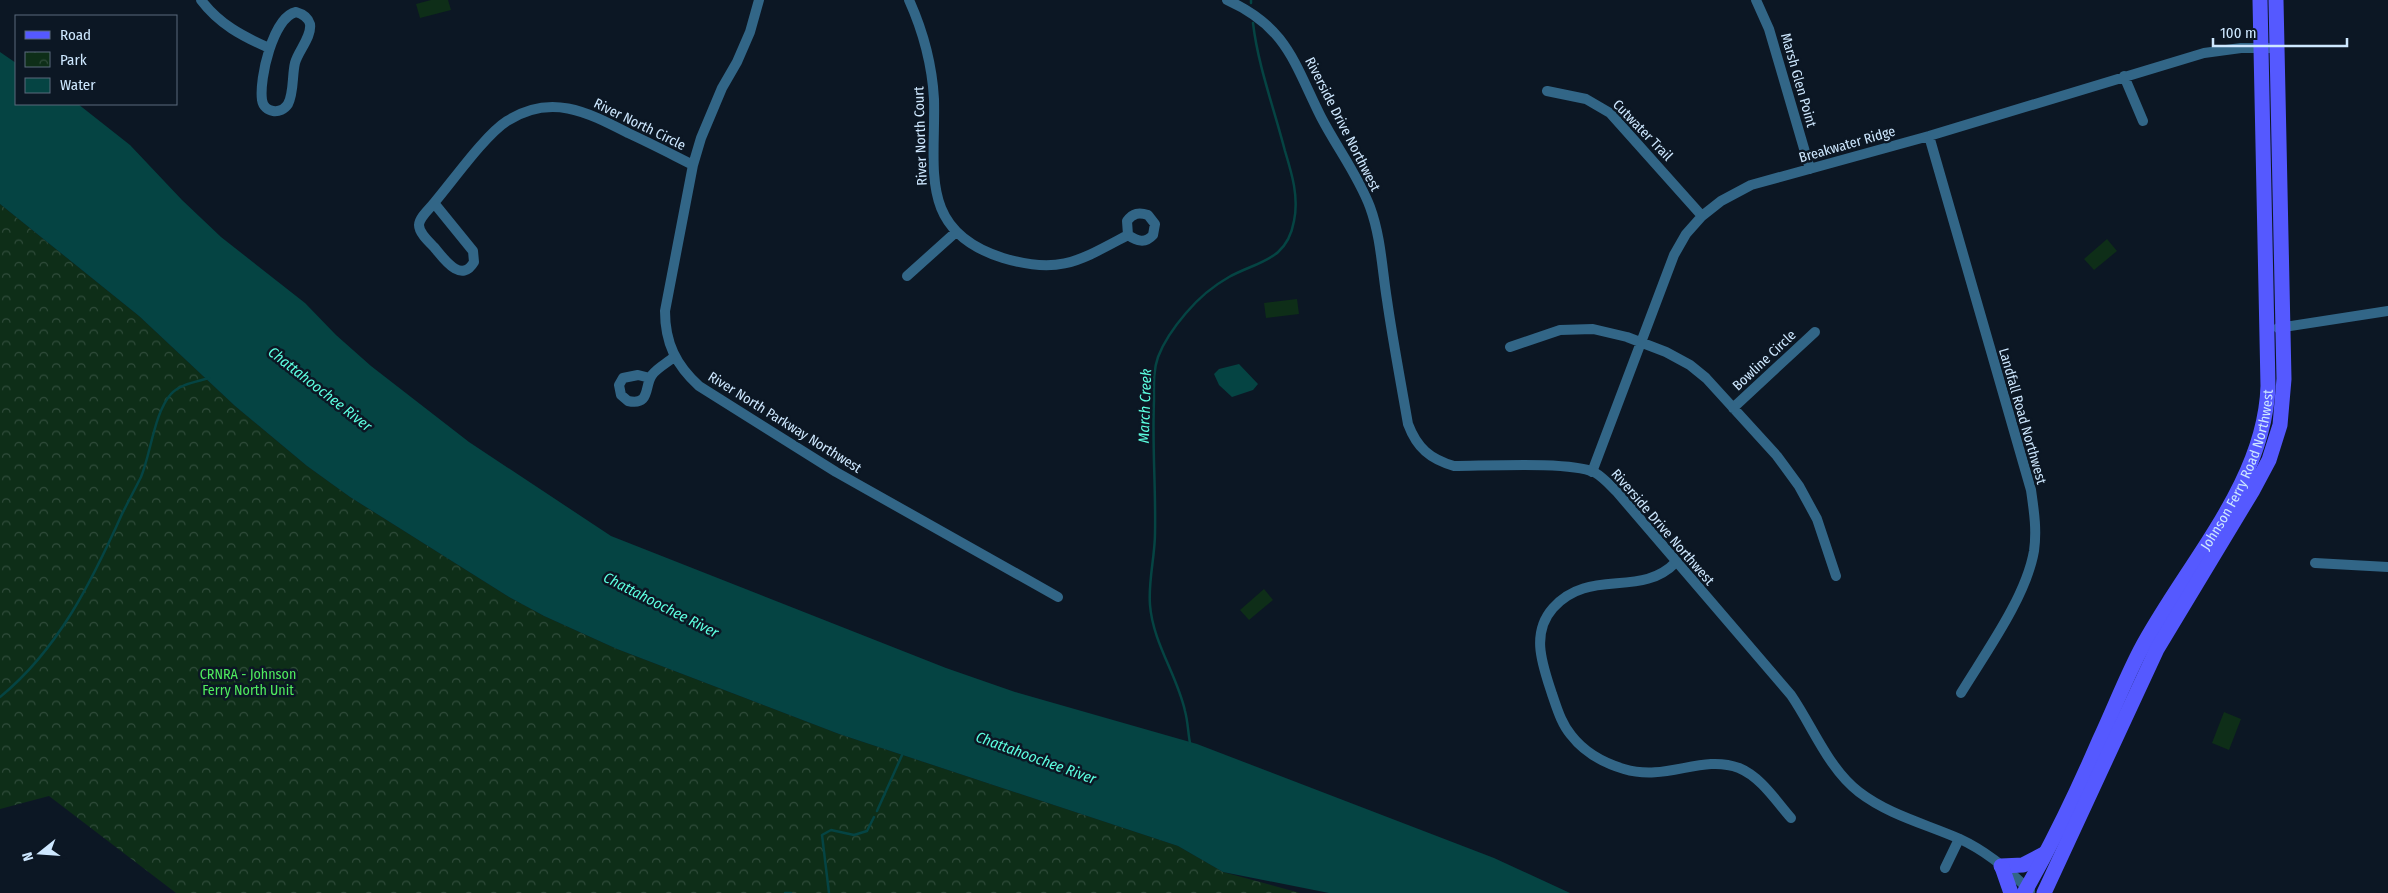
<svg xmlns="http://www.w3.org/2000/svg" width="2388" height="893" font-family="'Fira Sans Condensed',sans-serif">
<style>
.park{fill:url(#park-crowns)}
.garden{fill:#0e2e18}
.water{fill:#054443}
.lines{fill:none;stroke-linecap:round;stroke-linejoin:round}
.stream{stroke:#054443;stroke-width:2.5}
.minor{stroke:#326687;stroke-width:10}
.tertiary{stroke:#326687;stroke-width:10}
.primary{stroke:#5559ff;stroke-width:15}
.labels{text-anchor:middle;stroke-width:5;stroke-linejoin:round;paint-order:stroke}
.street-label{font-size:14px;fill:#cee8ff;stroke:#0c1724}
.park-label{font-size:14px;fill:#4feb5e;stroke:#0c1724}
.water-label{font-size:15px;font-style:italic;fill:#5cffe0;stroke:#0c1724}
</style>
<defs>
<pattern id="park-crowns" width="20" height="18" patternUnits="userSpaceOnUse" patternTransform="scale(1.25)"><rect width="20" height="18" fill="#0e2e18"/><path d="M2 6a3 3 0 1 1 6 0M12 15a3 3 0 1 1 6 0" fill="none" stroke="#304c3b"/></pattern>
</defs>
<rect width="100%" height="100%" fill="#0c1724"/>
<!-- park -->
<path class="park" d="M0,204L139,316L235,406L307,466L350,497L509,597L544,616L617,649L839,734L1178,846L1223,872L1300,893H176L49,796L0,809Z"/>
<!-- garden -->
<path class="garden" d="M431,0H448L451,10L420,18L416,4Z
M2107,239L2117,251L2094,270L2084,259Z
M1297,299L1299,314L1266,318L1264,303Z
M1264,589L1273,600L1249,620L1240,610Z
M2224,712L2241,719L2229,750L2212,743Z"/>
<!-- water -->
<path class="water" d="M0,52L16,63V104H78L130,145L182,200L221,237L305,303L336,335L371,366L469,442L611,536L946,668L1015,692L1197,744L1494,858L1570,893H1329L1223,872L1178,846L839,734L617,649L544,616L509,597L350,497L307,466L235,406L139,316L0,204Z
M1239,364L1258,384L1253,390L1232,397L1219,385L1214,374L1219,369Z"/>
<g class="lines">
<!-- stream -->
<path class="stream" d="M1251,0V3
M0,697C58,650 92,581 122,514C128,502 135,489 141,477C151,453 154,413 171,394C180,384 196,382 209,378
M1190,743C1188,733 1188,722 1185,711C1177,675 1153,643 1150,605C1148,581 1155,557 1155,533C1156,489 1152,445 1154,401C1154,386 1153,371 1158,357C1164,341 1174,327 1186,313C1197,300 1213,286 1229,277C1258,261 1287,261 1294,221C1299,197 1292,174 1285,151C1274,108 1258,66 1253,23
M877,811L903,753
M785,893H791
M829,893L822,835L831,830L854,835L867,831L874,817"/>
<!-- minor -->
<path class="minor" d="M201,0C219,24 242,36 269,48
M759,0L750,32L737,62L722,88L701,138L693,165L665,311C665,343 676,365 699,386L836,472L1058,597
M909,0C923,31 932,64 934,99C936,169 917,231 1003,258C1059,275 1079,261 1128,235C1137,241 1145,244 1153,235L1155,224L1148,215C1139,212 1133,213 1127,221L1128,235
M1756,0L1769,29L1810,169
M296,12C303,14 308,17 310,24C312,37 298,51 295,63C292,75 294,93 288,104C281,115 264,113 262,100C259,79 273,17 296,12Z
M2124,76L2143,121
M1547,91L1586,99L1610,113L1702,216
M1929,136L2031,490C2034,511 2037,530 2034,551C2026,597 1986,652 1961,693
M434,203C452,182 485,135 507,121C551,93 587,112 628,133C650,143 671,154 693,165
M434,203L473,251L474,262C461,284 444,259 434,247C429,242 419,233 419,225C419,218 429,209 434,203Z
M907,276L956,232
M2278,328L2388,311
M1510,347L1560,330L1593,329L1627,337L1666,352L1690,365L1706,378L1777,456L1799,486L1817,519L1836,576
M650,378L638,375L623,378L619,385L621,395L628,401C651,406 644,386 652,375C657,368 667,363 674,357
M1733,408L1815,332
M1592,472L1674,255L1686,234L1702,216L1721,201L1751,185L1929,136L2204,53L2241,48H2276
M1676,562C1641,599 1589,567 1553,608C1530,634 1543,666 1552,694C1557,708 1561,723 1571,735C1584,752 1604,763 1624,769C1667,782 1701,754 1739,768C1761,777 1776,801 1791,818
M2315,563L2388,567
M1945,868L1959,839"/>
<!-- tertiary -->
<path class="tertiary" d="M1227,0C1287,27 1294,63 1321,117C1337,148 1358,175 1370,207C1381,237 1382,269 1387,300C1393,342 1401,383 1408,424C1417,448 1430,459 1454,466C1485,466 1570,461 1594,472C1603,477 1610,485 1617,492L1791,695C1813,727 1828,768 1859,792C1889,815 1926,824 1960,839C1986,851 2010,871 2030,891"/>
<!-- primary -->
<g class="primary">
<path d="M2001,866L2023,865L2044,854"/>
<path d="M2002,867L2011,893"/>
<path id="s1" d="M2024,893C2052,844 2077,792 2099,741C2113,711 2125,680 2140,651C2184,567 2265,484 2268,386L2260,0"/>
<path d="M2044,893L2157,649L2253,490L2269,460L2280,425L2284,379L2276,0"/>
</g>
</g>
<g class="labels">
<!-- street labels -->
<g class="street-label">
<text transform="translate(1799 80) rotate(74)" y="5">Marsh Glen Point</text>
<text transform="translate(640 124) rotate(26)" y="5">River North Circle</text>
<text transform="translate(1343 124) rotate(63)" y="5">Riverside Drive Northwest</text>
<text transform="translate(1643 130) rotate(46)" y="5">Cutwater Trail</text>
<text transform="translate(920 136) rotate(-92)" y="5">River North Court</text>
<text transform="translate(1847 144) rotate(-16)" y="5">Breakwater Ridge</text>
<text transform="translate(1764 360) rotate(-43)" y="5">Bowline Circle</text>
<text transform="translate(2023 416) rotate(74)" y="5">Landfall Road Northwest</text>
<text transform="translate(785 422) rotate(32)" y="5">River North Parkway Northwest</text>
<text dy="5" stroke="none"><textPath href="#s1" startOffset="476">Johnson Ferry Road Northwest</textPath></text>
<text transform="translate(1663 527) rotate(49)" y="5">Riverside Drive Northwest</text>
</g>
<!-- park labels -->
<g class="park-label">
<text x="248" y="679">CRNRA - Johnson<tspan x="248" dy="16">Ferry North Unit</tspan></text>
</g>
<!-- water labels -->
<g class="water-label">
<text transform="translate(320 389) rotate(38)" y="5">Chattahoochee River</text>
<text transform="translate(1145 406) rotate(-88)" y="5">March Creek</text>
<text transform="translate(661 605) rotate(27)" y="5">Chattahoochee River</text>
<text transform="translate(1036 758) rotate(20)" y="5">Chattahoochee River</text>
</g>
</g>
<!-- legend -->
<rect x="15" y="15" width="162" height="90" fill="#0c1724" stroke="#5a6b7c"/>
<rect x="25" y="31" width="25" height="8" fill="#5559ff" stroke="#5a6b7c"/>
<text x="60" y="40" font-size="15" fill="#cee8ff">Road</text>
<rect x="25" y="52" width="25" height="15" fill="url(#park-crowns)" stroke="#5a6b7c"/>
<text x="60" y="65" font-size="15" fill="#cee8ff">Park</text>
<rect x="25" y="78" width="25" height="15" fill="#054443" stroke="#5a6b7c"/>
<text x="60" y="90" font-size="15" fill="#cee8ff">Water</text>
<!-- north arrow -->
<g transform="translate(40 853) rotate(253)" stroke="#0c1724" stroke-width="4" paint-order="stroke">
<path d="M0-4L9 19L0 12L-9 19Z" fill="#cee8ff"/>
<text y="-8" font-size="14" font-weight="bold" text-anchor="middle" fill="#cee8ff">N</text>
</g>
<!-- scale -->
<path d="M2213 38v8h134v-8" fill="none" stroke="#cee8ff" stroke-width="2.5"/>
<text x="2220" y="38" font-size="15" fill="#cee8ff" stroke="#0c1724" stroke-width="4" paint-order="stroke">100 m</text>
</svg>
